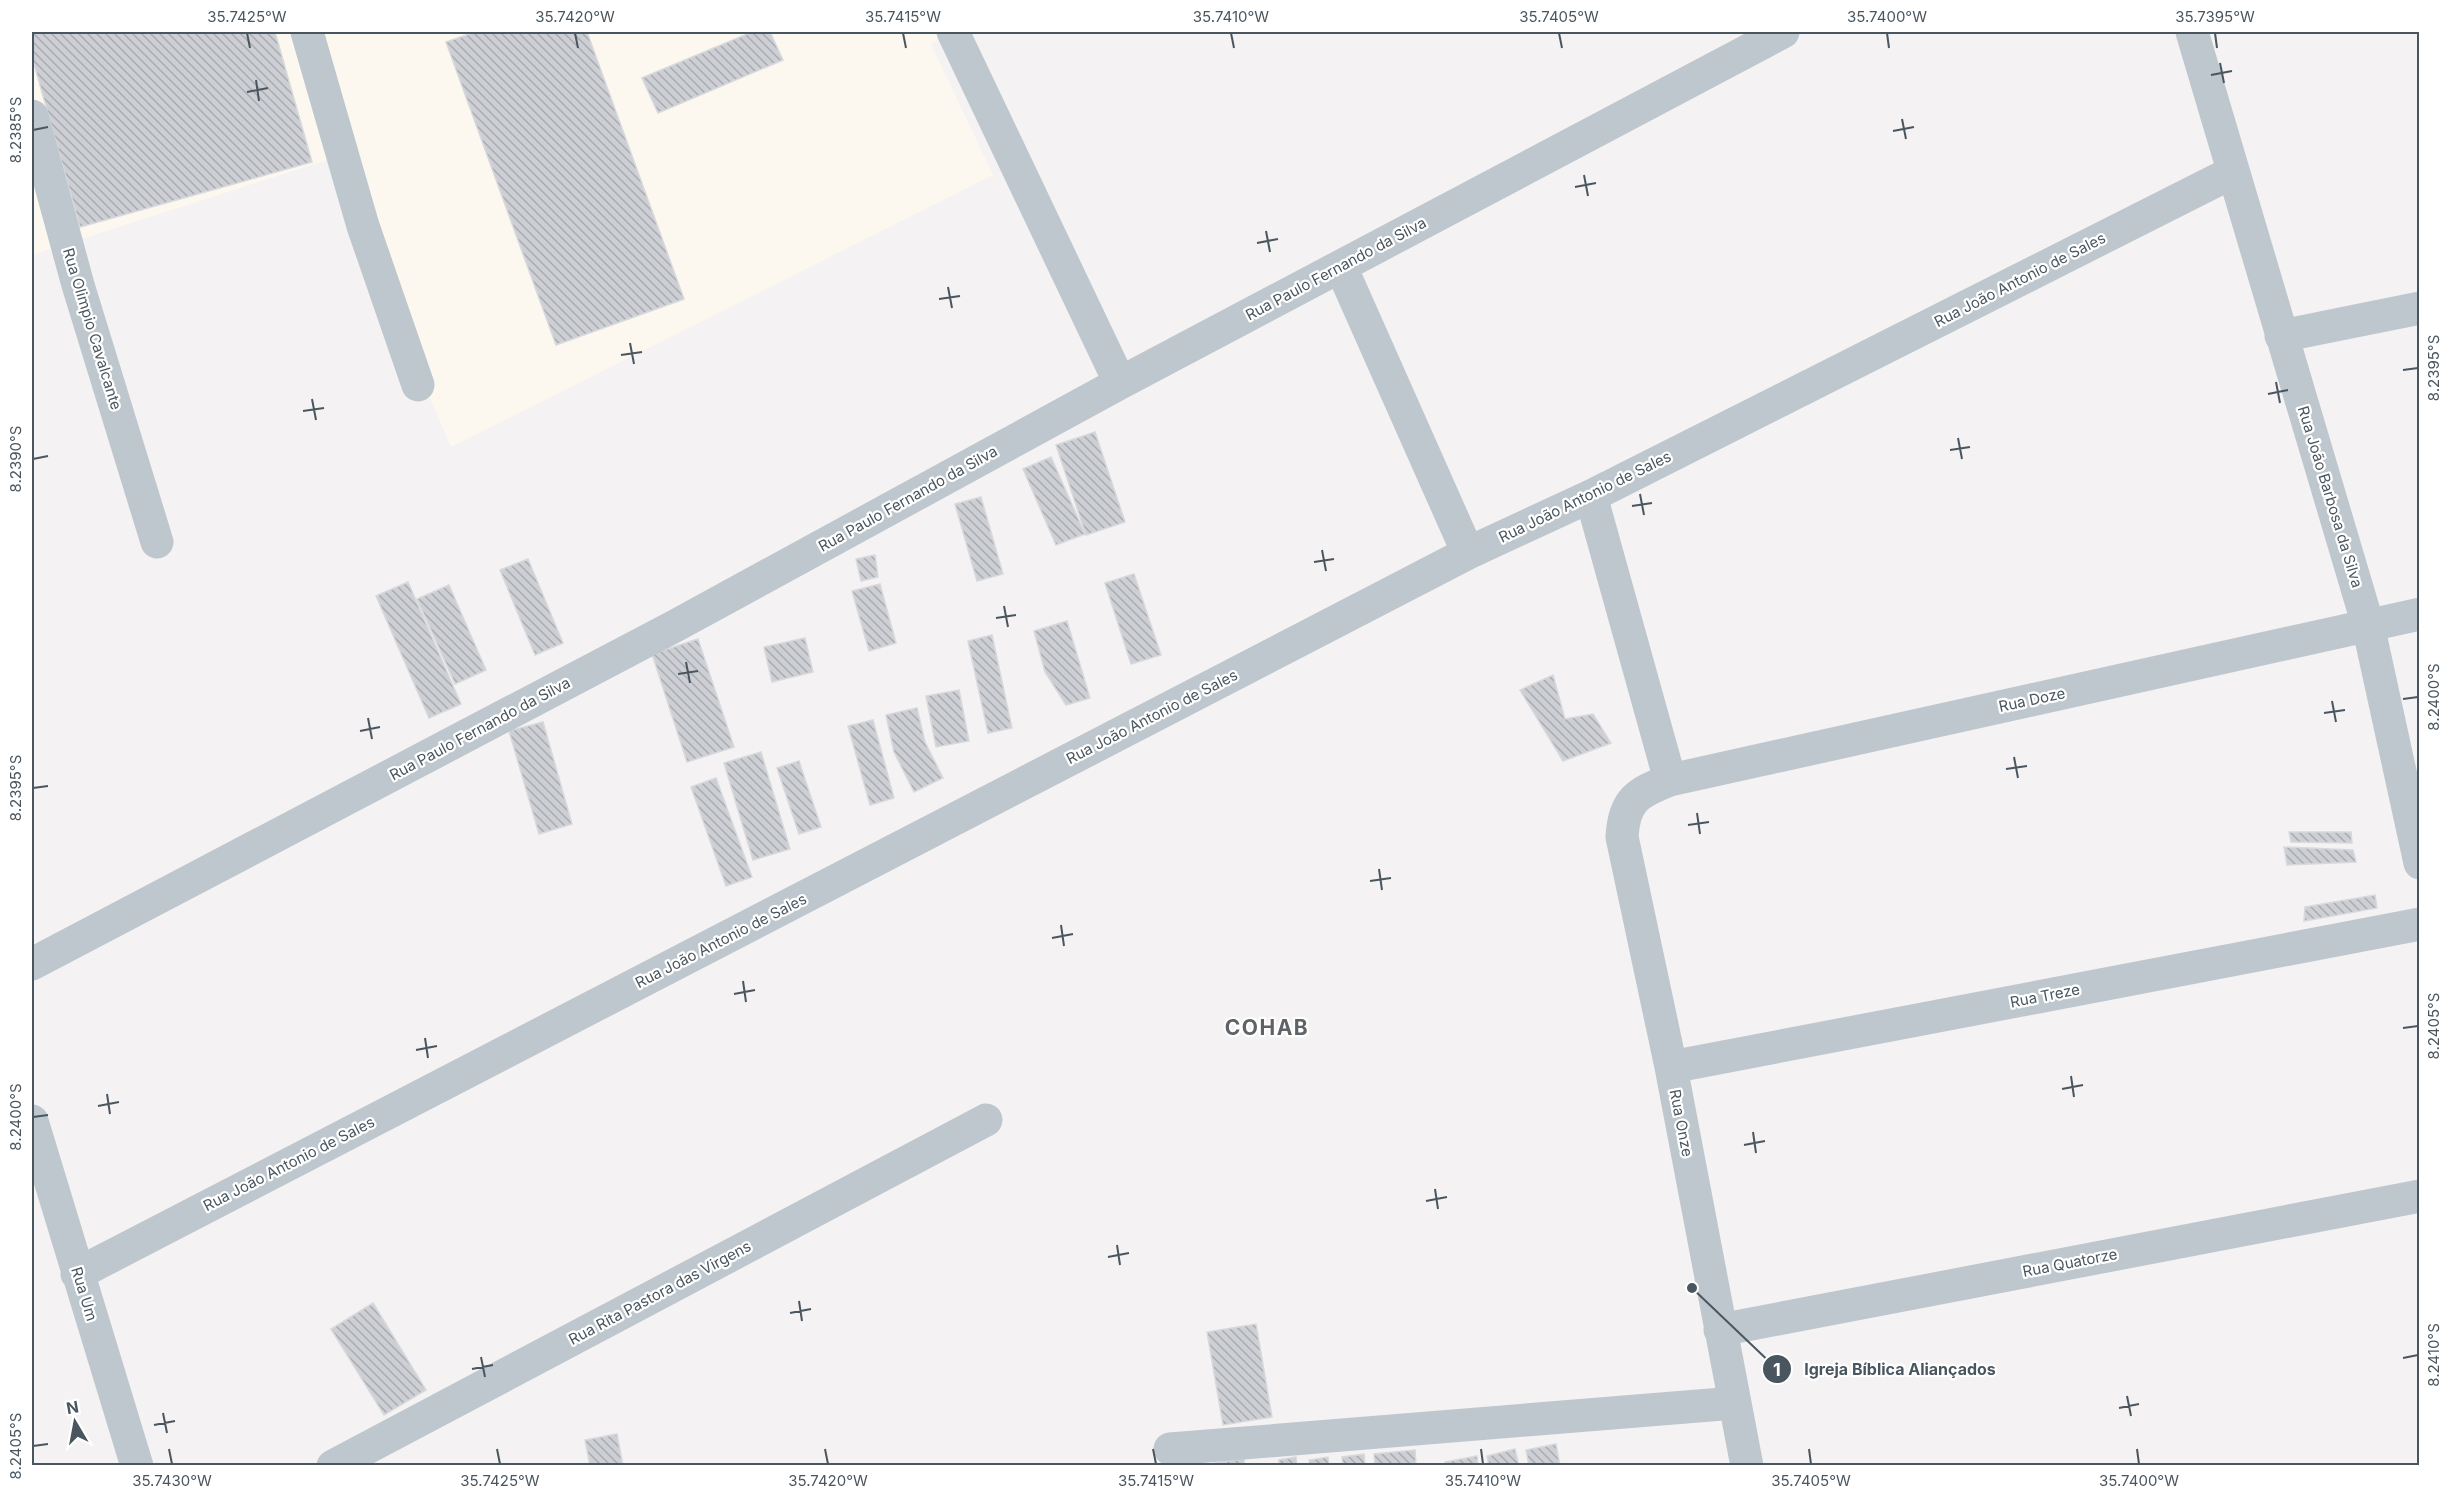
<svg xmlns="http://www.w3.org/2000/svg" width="2451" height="1497" font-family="Inter,sans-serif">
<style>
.commercial{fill:#fcf8ef}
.building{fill:url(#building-back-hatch);stroke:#d7d9dd;stroke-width:1.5}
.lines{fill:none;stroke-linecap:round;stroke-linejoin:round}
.minor{stroke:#bec7ce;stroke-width:33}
.ticks{fill:none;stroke:#4a565f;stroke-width:2}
.labels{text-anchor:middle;stroke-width:4.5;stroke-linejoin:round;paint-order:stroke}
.street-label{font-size:15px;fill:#4a565f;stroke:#fff}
.district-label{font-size:21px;font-weight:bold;letter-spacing:1.5px;fill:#5f6367;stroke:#fff}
.leader{fill:none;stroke:#4a565f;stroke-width:2}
.callout-dot{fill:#4a565f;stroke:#fff;stroke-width:2}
.mark-label{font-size:18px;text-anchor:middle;font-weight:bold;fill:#fff}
.callout-label{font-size:16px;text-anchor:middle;font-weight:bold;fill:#4a565f;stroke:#fff;stroke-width:4.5;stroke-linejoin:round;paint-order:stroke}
.neatline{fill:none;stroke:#4a565f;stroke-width:2}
.ticks-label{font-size:15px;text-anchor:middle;fill:#4a565f}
</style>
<defs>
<pattern id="building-back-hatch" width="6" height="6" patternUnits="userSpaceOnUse" patternTransform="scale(1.5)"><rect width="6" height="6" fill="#cdcfd4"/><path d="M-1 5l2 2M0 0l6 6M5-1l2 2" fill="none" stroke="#a8abaf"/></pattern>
</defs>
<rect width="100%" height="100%" fill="#f4f2f2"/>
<!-- commercial -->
<path class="commercial" d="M32,32H956L931,44L993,175L451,447L327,160L32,255Z"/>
<!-- building -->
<path class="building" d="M32,32H275L312,162L80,227L32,57Z
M475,32H587L684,299L556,345L446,42Z
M752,32H770L783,60L658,113L642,78Z
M1095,432L1125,522L1086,535L1056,445Z
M1051,457L1085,534L1056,545L1023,469Z
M981,497L1003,574L977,581L955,504Z
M875,555L878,577L861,581L856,559Z
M528,559L563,643L535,655L500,570Z
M1134,574L1161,655L1131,664L1105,583Z
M408,582L461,704L429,718L376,596Z
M880,584L896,643L869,651L852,591Z
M449,585L486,670L455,684L417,599Z
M1067,621L1090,698L1066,705L1045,672L1034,631Z
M992,635L1012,728L988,733L968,641Z
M805,638L813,672L772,682L764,647Z
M698,639L734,747L687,762L652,654Z
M1553,675L1565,719L1593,714L1611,743L1563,761L1520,690Z
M959,690L969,741L936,747L926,696Z
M917,708L925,742L943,778L914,792L894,752L886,715Z
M873,720L894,798L870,805L848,726Z
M543,722L572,824L539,834L509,731Z
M761,752L790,849L753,860L724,763Z
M799,761L821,827L799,834L777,768Z
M716,778L752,877L726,886L691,787Z
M2289,832H2351L2352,843L2291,842Z
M2284,847L2353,850L2356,862L2287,865Z
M2375,895L2377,908L2304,921L2305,907Z
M373,1303L426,1390L384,1415L331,1329Z
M1256,1324L1272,1417L1223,1425L1207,1332Z
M617,1434L623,1466H590L585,1440Z
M1556,1444L1560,1466H1529L1526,1450Z
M1515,1449L1519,1466H1489L1487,1456Z
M1415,1450L1416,1466H1375L1374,1454Z
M1364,1454L1365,1466H1343L1342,1457Z
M1477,1456L1478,1466H1446L1445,1462Z
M1296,1457L1297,1466H1279V1460Z
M1328,1457L1329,1466H1310L1309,1460Z
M1244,1459V1466H1215L1214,1463Z"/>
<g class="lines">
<!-- minor -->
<path class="minor" d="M307,32L363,226L418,385
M953,32L1120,383
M2192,32L2368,625L2420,863
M32,116L78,285L157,542
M1341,267L1468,553
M2281,336L2420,308
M1591,496L1670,780
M32,964L675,626L1120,383L1783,32
M1671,1067L2420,924
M32,1121L137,1466
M77,1274L1468,553L1591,496L2233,172
M1720,1330L2420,1196
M1170,1449L1735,1403
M333,1466L986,1120
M1747,1466L1671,1067L1622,837C1624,800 1637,793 1670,780L2420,614"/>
</g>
<!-- ticks -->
<path class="ticks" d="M247,33L250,48M575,33L578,48M903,33L906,48M1231,33L1234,48M1559,33L1562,48M1887,33L1889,48M2215,33L2217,48M2220,63L2224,83M2211,75L2232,71M256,80L259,101M247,92L268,88M1902,119L1906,139M33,130L48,127M1893,131L1914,127M1584,175L1588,196M1575,187L1596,183M1266,231L1270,252M1257,243L1278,239M948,287L952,308M939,299L960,296M630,343L634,364M621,355L642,352M2403,370L2418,368M2276,382L2280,403M2268,394L2288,390M312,399L316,420M303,411L324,408M1958,438L1962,459M1950,450L1970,447M33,459L48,456M1640,494L1644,515M1632,506L1652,503M1322,550L1326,571M1314,562L1334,559M1004,606L1008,627M996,618L1016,615M686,662L690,683M678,674L698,671M2403,699L2418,697M2332,701L2336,722M2324,713L2345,710M368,718L372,739M360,731L380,727M2014,757L2018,778M2006,769L2027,766M33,788L48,786M1697,813L1700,834M1688,825L1709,822M1379,869L1382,890M1370,881L1391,878M1061,925L1064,946M1052,938L1073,934M743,981L746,1002M734,994L755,990M2403,1028L2418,1026M425,1038L428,1058M416,1050L437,1046M2071,1076L2074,1097M2062,1089L2083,1085M107,1094L110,1114M98,1106L119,1102M33,1117L48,1115M1753,1132L1756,1153M1744,1145L1765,1141M1435,1189L1438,1209M1426,1201L1447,1197M1117,1245L1120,1265M1108,1257L1129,1253M799,1301L802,1321M790,1313L811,1309M481,1357L485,1377M2403,1358L2418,1355M472,1369L493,1365M2127,1396L2131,1416M2119,1408L2139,1404M163,1413L167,1433M154,1425L175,1421M33,1446L48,1444M169,1449L172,1464M497,1449L500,1464M825,1449L828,1464M1153,1449L1156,1464M1481,1449L1483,1464M1809,1449L1811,1464M2137,1449L2139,1464"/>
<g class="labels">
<!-- street labels -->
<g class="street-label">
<text transform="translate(1336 269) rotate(-28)" y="5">Rua Paulo Fernando da Silva</text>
<text transform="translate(2020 280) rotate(-27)" y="5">Rua João Antonio de Sales</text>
<text transform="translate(92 329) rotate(73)" y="5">Rua Olimpio Cavalcante</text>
<text transform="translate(1585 497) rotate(-26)" y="5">Rua João Antonio de Sales</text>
<text transform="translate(2330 497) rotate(73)" y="5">Rua João Barbosa da Silva</text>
<text transform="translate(908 499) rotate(-29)" y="5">Rua Paulo Fernando da Silva</text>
<text transform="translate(2032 700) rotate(-12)" y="5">Rua Doze</text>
<text transform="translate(1152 717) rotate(-27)" y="5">Rua João Antonio de Sales</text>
<text transform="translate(480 729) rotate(-28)" y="5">Rua Paulo Fernando da Silva</text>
<text transform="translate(721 941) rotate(-27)" y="5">Rua João Antonio de Sales</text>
<text transform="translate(2045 996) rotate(-11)" y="5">Rua Treze</text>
<text transform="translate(1681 1123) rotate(79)" y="5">Rua Onze</text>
<text transform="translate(289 1164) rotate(-27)" y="5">Rua João Antonio de Sales</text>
<text transform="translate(2070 1263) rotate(-11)" y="5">Rua Quatorze</text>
<text transform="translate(660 1293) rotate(-28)" y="5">Rua Rita Pastora das Virgens</text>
<text transform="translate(84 1294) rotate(73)" y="5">Rua Um</text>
</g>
<!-- district labels -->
<g class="district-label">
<text x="1267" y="1035">COHAB</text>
</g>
</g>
<!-- callouts -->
<path class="leader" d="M1692 1288L1777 1369"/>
<g class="callout-dot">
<circle cx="1692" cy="1288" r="6"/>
<circle cx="1777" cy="1369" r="15"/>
</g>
<g class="mark-label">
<text x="1777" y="1376">1</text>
</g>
<g class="callout-label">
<text x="1900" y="1375">Igreja Bíblica Aliançados</text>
</g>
<!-- border -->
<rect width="2451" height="1497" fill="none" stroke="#ffffff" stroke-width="66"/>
<!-- north arrow -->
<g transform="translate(75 1422) rotate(350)" stroke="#ffffff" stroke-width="4.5" paint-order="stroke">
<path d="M0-4.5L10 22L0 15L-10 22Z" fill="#4a565f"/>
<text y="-9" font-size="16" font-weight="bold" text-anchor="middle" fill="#4a565f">N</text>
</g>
<rect x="33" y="33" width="2385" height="1431" class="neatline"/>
<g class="ticks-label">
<text x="247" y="22">35.7425°W</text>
<text x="575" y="22">35.7420°W</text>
<text x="903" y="22">35.7415°W</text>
<text x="1231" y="22">35.7410°W</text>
<text x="1559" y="22">35.7405°W</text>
<text x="1887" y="22">35.7400°W</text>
<text x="2215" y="22">35.7395°W</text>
<text transform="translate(16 130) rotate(-90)" y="5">8.2385°S</text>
<text transform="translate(2434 368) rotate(-90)" y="5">8.2395°S</text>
<text transform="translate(16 459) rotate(-90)" y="5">8.2390°S</text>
<text transform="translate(2434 697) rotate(-90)" y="5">8.2400°S</text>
<text transform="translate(16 788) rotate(-90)" y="5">8.2395°S</text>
<text transform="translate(2434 1026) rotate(-90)" y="5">8.2405°S</text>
<text transform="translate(16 1117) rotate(-90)" y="5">8.2400°S</text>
<text transform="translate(2434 1355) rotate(-90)" y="5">8.2410°S</text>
<text transform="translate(16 1446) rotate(-90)" y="5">8.2405°S</text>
<text x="172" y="1486">35.7430°W</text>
<text x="500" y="1486">35.7425°W</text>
<text x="828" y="1486">35.7420°W</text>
<text x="1156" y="1486">35.7415°W</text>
<text x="1483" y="1486">35.7410°W</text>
<text x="1811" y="1486">35.7405°W</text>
<text x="2139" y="1486">35.7400°W</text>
</g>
</svg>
